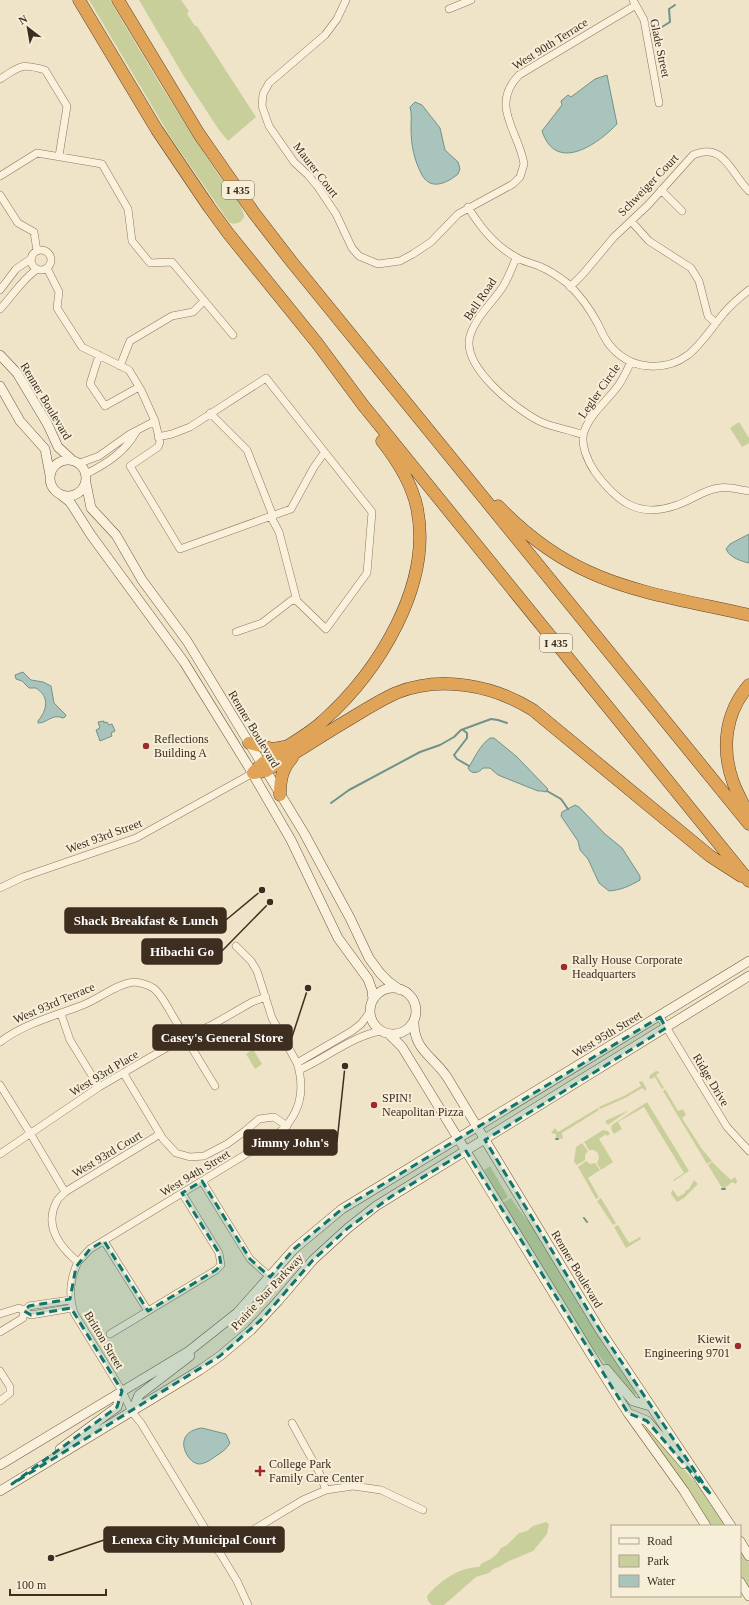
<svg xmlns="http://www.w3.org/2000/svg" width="749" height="1605" font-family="'Times New Roman',serif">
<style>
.green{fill:#c9cf9b}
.water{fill:#a9c4bc;stroke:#6f938a}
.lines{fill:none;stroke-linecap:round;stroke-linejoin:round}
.stream{stroke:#6f938a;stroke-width:2}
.minor-casing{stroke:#8d765c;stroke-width:8}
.secondary-casing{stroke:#6f573f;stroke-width:10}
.motorway-casing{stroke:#5b4430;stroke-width:13}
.minor{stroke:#faf1dc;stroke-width:7}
.secondary{stroke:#faf1dc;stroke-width:9}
.motorway{stroke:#e0a458;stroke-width:12}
.marked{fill:#0f766e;fill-opacity:0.2;stroke:#0f766e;stroke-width:3;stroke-dasharray:8 5;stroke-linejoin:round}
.poi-dot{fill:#9e2a2b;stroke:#f7eed8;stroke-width:1.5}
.labels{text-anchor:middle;stroke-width:4;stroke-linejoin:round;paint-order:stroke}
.shield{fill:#f7eed8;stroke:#756857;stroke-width:1}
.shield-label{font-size:11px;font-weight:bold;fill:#3d2e20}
.street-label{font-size:12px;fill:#3d2e20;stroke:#f7eed8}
.poi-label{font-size:12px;fill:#3d2e20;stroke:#f7eed8;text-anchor:start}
.leader{fill:none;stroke:#3d2e20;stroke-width:1.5}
.callout-dot{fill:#3d2e20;stroke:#f7eed8;stroke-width:1.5}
.callout{fill:#3d2e20;stroke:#3d2e20;stroke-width:1.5}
.callout-label{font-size:13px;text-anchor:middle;font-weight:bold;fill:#fff}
</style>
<rect width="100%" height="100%" fill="#f0e4c8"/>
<!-- green -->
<path class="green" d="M89,0H110C144,58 178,115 216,171C222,181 245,206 244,217C242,222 235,226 229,222L171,138Z
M139,0H181L189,11L187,14L195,26H197L256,117L228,141L219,130L183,75Z
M739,422L749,438V443L742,447L730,428Z
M253,1049L262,1064L255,1069L246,1054Z
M656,1071L660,1072L656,1075L664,1088L662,1089L655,1077L651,1079L649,1078L650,1075Z
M640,1081L643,1082L646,1088V1091L642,1088L625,1098L600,1109L599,1107L624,1096L641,1086L639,1082Z
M665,1089L678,1111L683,1109L686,1115L682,1118L702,1149L712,1161L707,1164L663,1091Z
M647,1102L689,1171L674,1181L673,1180L684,1173L644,1107L618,1122L622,1129L614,1134L611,1129L612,1125Z
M598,1108L599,1110L562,1133L563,1139L556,1138V1134L551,1133L555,1128L558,1132Z
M629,1110L608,1125L605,1121Z
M603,1130L608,1131L610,1134L607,1136L606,1134L599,1139L613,1162L601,1170L597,1163L599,1158L598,1153L594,1150H589L584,1142Z
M582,1143L588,1151L585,1155V1160L577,1165L574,1162L576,1147Z
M586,1161L590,1164L595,1163L600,1170L588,1178L599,1197L596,1199L578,1167Z
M712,1162L731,1180L735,1177L737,1181L736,1184L732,1182L725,1188H722L708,1165Z
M490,1166L508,1197L502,1201L484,1170Z
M694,1180L698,1184L684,1198L677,1202L671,1194L672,1190H673L678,1197L685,1193V1191L689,1189Z
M511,1198C518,1210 528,1220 536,1232C569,1284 599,1338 634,1389L636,1394L633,1396L588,1343L502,1203Z
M601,1198L616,1223L613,1225L597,1201Z
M618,1225L629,1243L640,1237L641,1239L626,1248L614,1227Z
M645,1425L647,1426L701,1489L726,1526H710L646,1430Z
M546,1522L549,1524L547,1534L533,1551L507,1562L499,1567L493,1569L489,1573L476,1577L444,1605H432L428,1601L427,1596C440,1581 459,1567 479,1567L482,1563L491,1559L497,1554L501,1548L507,1545L519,1533L527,1531L533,1526Z
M740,1548L749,1563V1590L740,1576Z"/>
<!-- water -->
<path class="water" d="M607,75L617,124C598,144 556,174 542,131L562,105L561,101L568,95L571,97L595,79Z
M415,102L422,105L440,128L445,150L458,162L460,169L458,174C447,183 431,191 422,175C414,160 411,145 411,128C411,120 412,114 410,107Z
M749,534V563C741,561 730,558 726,549L730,544Z
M23,672L31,680L43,682L51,686L54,703L66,715L65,717L63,718C52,713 46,724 38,723V721C47,710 50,697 36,688H29L22,681L16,679L15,675Z
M104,721V723L107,722L109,725L112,724L115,731L111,733L112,736L100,741L96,730L100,728L98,722Z
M490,738H494L516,756L548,789L546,792L542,791H538L498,775L490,768H483C479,773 471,775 468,768C475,758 479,746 490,738Z
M575,805L579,807L605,834L622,848L640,876V880C630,886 621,890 609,891L599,883L588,859L580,850L578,841L561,816L562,812Z
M202,1428L226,1434L230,1443C227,1449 222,1452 216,1456C212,1459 205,1464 199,1464C186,1463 171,1432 202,1428Z"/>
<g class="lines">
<!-- stream -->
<path class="stream" d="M649,35L670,22L669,9L675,5
M463,730L467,733V738L454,755L457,759L469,766
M547,791L561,799L568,809
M331,803L349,790L420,752L440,745L454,737L461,730L491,719L498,720L507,723
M556,1139H558
M722,1189H725
M584,1218L587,1222"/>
<!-- minor casing -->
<g class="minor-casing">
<path id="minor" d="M346,0L337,19L325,35L269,83L263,94L262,106L269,126L294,162L308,175L318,187L336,214L352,248L359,256L378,264L400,261L413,254L431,242L458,214L513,184L520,177L524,164C519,131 489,106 519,75L636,5
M633,0L644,20L659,103
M449,9L471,0
M0,79C21,66 20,63 45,70L67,106L59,156
M0,176L37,153L102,164L128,209L132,241L150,263L172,262L233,335
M661,190L682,211
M0,195L18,223L34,232L37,251
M468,207C480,227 495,246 516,257C523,262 533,263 541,267C551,271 559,277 567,283C580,295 590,309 598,324C601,331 604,337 608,343C618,356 632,365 649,366C689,369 702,339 724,313C732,304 740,297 749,290
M631,221L649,241L691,268L699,281L708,316L716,323
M31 260a10 10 0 1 1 20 0a10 10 0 1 1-20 0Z
M516,258C512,268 508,279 502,288C492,303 475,318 470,336C461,367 516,409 539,421C553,428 569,429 583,435
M47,268L59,292L57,308L82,347L129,370L141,390L155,421L160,442L158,447L130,466L180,549L291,509L314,467L324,453
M570,287L583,274L614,237L648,205L693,155C724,141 731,174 749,191
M0,290L16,269L32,258
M0,309C13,295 22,280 37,269
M99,355L90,384L105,406L139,387
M631,362C627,370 623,379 618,386C607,401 590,414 584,432C580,444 588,462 595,472C617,502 639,519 677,505C692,500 703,490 719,488C729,486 739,490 749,491
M120,366L130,341L172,316L193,312L204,301
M210,413L247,450L273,516
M158,437L172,434L190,427L266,378L372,512L367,573L326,629L297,601L279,532L271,517
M80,463L99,456L130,434L155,421
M86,474C106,464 125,452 136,432
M236,632L262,623L292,600L297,601
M0,888L23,877L136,838L253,773
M61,1014L70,1040L99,1087
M660,1017L727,1127L749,1151
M0,1042C25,1023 55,1016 83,1005C101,998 114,985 133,982C139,982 149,985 153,988C161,993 169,1010 174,1018C188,1041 201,1064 215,1086
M297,1063L352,1031L361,1024L370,1012
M299,1070C326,1058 351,1037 380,1031
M124,1074L163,1139L176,1153L190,1157L204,1156L227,1144L245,1131L259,1119L274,1117L287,1126
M0,1085L30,1133L65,1192C63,1195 58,1198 57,1201C43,1226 60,1247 78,1262C70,1279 68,1295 74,1313L122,1391L132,1412L141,1423L237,1581L248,1605
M0,1154L99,1087L185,1037L212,1025L252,1002L266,997
M202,1181L250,1259L270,1277
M65,1192L160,1134
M104,1241L148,1311
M78,1262L90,1249L271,1139C298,1120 307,1095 297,1063L272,1018L257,971L251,961L236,946
M0,1314L19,1308L31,1315L72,1308
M0,1332L23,1318L24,1311L29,1306L70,1300
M110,1334L216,1270L221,1265L219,1253L182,1193
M0,1371L10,1387V1393L0,1401
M292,1423L319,1472L326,1490
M218,1551L303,1500L326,1490L353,1486L381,1490L423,1510"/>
</g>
<!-- secondary casing -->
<g class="secondary-casing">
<path id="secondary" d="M0,355L17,373L48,425L58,447L71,459
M0,386L20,421L45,449L50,475
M50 478a18 18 0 1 1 36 0a18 18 0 1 1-36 0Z
M86,483L91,508L116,535L142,580L187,641L304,833L350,918L369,958L380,973L389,982L400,990
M61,495L70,502L91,535L184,662L247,764L291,840L338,938L368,979L372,990L373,1000
M370 1011a23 23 0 1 1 46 0a23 23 0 1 1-46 0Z
M414,1020C413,1050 432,1055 447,1077L600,1330L731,1526
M389,1034L402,1047L590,1353L628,1413L684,1491L706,1526
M606,1369L633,1401L650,1406
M132,1412L139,1395L190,1356
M628,1413L647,1421L684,1464
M60,1449L117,1407L122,1391
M0,1465L189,1351L237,1313L294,1249L342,1209L749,961
M0,1491L200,1370L220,1356L251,1330L278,1301L313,1260L348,1228L376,1206L749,976
M740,1541L749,1556
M740,1582L749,1596"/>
</g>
<!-- motorway casing -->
<g class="motorway-casing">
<path id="motorway" d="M79,0L157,130L209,207L228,233L317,343L363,405L749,881
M118,0L199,134L254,213L291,261L749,824
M498,506C524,533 556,557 589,572C636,594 698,603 749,615
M749,685C725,713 721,748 733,782C737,793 744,805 749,816
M249,743L273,749L284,747
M253,773L266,771C290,756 314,741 338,726C357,715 376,702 396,693C441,675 493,685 533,710L710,856L741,876
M253,773C272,751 302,741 323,721C378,672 433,585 417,508C412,484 397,460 382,441
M280,795C280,780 282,769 292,758"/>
</g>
<!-- minor -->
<use href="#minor" class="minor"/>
<!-- secondary -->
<use href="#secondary" class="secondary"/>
<!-- motorway -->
<use href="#motorway" class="motorway"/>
</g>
<!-- marked area -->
<path class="marked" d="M660,1017L666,1028L485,1140L600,1330L711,1495L647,1421L628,1413L466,1151L392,1196L348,1228L313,1260L263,1318L220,1356L12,1484L117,1407L122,1391L71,1308L31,1315L24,1311L29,1306L70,1299L76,1267L90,1249L104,1241L148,1311L216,1270L221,1265L219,1253L182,1193L202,1181L250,1259L270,1277L294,1249L342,1209Z"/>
<!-- markers -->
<g class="poi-dot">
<circle cx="146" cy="746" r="4"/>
<circle cx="564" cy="967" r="4"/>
<circle cx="374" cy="1105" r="4"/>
<circle cx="738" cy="1346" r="4"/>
<path d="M258 1465h4v4h4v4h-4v4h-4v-4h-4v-4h4z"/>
</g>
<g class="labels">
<!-- shield labels -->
<g class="shield">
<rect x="222" y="181" width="32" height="18" rx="3"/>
<rect x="540" y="634" width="32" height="18" rx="3"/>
</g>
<g class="shield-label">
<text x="238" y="194">I 435</text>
<text x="556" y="647">I 435</text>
</g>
<!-- street labels -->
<g class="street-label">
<text transform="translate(550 44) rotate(-32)" y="4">West 90th Terrace</text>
<text transform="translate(660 48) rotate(78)" y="4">Glade Street</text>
<text transform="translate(316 170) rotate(52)" y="4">Maurer Court</text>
<text transform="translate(648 185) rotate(-46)" y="4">Schweiger Court</text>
<text transform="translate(480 299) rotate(-56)" y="4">Bell Road</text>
<text transform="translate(599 391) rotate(-55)" y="4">Legler Circle</text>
<text transform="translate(46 401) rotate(59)" y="4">Renner Boulevard</text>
<text transform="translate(254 729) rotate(59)" y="4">Renner Boulevard</text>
<text transform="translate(104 836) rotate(-20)" y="4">West 93rd Street</text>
<text transform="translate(54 1003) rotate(-23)" y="4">West 93rd Terrace</text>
<text transform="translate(607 1034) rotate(-31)" y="4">West 95th Street</text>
<text transform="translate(104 1073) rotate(-31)" y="4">West 93rd Place</text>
<text transform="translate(711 1080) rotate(59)" y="4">Ridge Drive</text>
<text transform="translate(107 1154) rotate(-31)" y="4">West 93rd Court</text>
<text transform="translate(195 1173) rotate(-31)" y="4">West 94th Street</text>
<text transform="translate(577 1269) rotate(59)" y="4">Renner Boulevard</text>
<text transform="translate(267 1292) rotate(-47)" y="4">Prairie Star Parkway</text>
<text transform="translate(104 1340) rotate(59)" y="4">Britton Street</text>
</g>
<!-- poi labels -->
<g class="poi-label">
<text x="154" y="743">Reflections<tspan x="154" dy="14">Building A</tspan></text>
<text x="572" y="964">Rally House Corporate<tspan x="572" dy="14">Headquarters</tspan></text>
<text x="382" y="1102">SPIN!<tspan x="382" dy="14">Neapolitan Pizza</tspan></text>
<text x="730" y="1343" text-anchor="end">Kiewit<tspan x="730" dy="14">Engineering 9701</tspan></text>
<text x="269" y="1468">College Park<tspan x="269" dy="14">Family Care Center</tspan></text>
</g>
</g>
<!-- callouts -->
<path class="leader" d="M262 890L226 920M270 902L222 951M308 988L292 1037M345 1066L337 1142M51 1558L104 1540"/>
<g class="callout-dot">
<circle cx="262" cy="890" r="4"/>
<circle cx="270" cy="902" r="4"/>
<circle cx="308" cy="988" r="4"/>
<circle cx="345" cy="1066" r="4"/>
<circle cx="51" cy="1558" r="4"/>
</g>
<g class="callout">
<rect x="65" y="908" width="161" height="25" rx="4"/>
<rect x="142" y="939" width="80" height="25" rx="4"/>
<rect x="153" y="1025" width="139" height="25" rx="4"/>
<rect x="244" y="1130" width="93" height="25" rx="4"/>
<rect x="104" y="1527" width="180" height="25" rx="4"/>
</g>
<g class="callout-label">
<text x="146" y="925">Shack Breakfast &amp; Lunch</text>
<text x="182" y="956">Hibachi Go</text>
<text x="222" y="1042">Casey's General Store</text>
<text x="290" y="1147">Jimmy John's</text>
<text x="194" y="1544">Lenexa City Municipal Court</text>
</g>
<!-- legend -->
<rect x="611" y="1525" width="130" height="72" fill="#f7eed8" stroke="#ada18e"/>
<rect x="619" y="1538" width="20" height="6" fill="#faf1dc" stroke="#ada18e"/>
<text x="647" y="1545" font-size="12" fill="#3d2e20">Road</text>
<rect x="619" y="1555" width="20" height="12" fill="#c9cf9b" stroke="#ada18e"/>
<text x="647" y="1565" font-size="12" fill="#3d2e20">Park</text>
<rect x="619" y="1575" width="20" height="12" fill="#a9c4bc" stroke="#ada18e"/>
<text x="647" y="1585" font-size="12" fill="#3d2e20">Water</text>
<!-- north arrow -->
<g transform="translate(28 28) rotate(329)" stroke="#f7eed8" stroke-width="3" paint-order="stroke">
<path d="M0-3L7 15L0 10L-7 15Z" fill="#3d2e20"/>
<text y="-6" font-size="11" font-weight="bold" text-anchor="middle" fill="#3d2e20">N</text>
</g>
<!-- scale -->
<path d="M10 1589v6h96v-6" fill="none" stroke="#3d2e20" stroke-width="2"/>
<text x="16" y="1589" font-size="12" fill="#3d2e20" stroke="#f7eed8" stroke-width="3" paint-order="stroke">100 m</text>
</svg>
